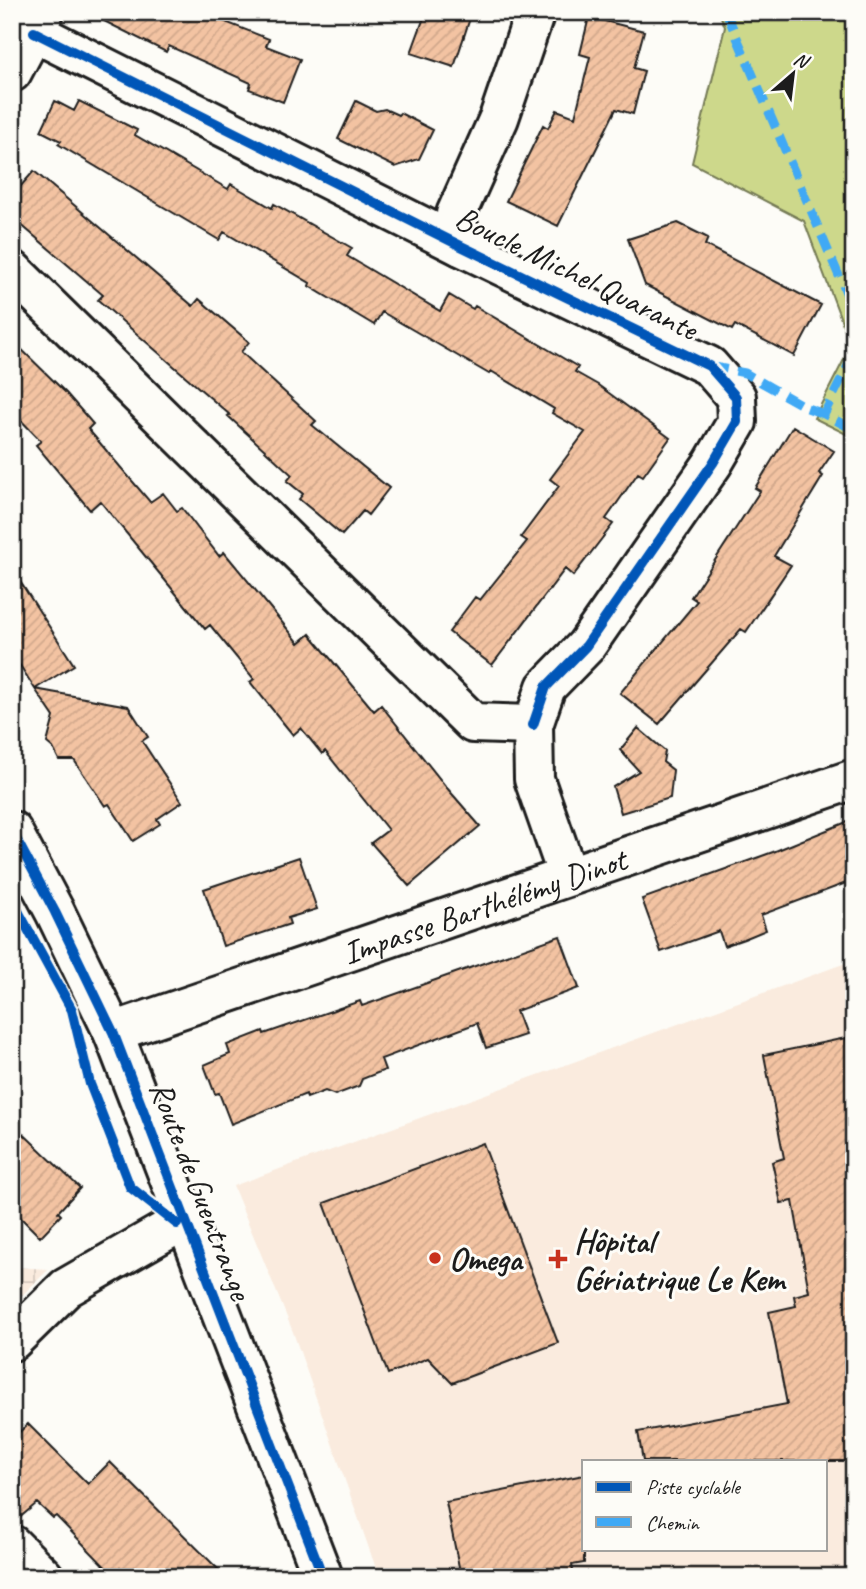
<svg xmlns="http://www.w3.org/2000/svg" width="866" height="1589" font-family="Caveat,sans-serif">
<style>
.built{fill:#faebde;fill-rule:evenodd}
.industrial{fill:url(#industrial-grid)}
.green{fill:#cdd88b;stroke:#747a54;stroke-width:2}
.building{fill:url(#building-hatch);stroke:#1c1c1c;stroke-width:2}
.lines{fill:none;stroke-linecap:round;stroke-linejoin:round}
.minor-casing{stroke:#1c1c1c;stroke-width:44}
.tertiary-casing{stroke:#1c1c1c;stroke-width:44}
.minor{stroke:#fdfcf7;stroke-width:38}
.tertiary{stroke:#fdfcf7;stroke-width:38}
.quiet{stroke:#3fa9f5;stroke-width:9;stroke-dasharray:18 9;stroke-linecap:butt}
.cycleway-casing{stroke:#fdfcf7;stroke-width:15}
.cycleway{stroke:#0057b8;stroke-width:10}
.poi-dot{fill:#c8321e;stroke:#fdfcf7;stroke-width:2.5}
.labels{text-anchor:middle;stroke-width:6;stroke-linejoin:round;paint-order:stroke}
.street-label{font-size:33px;fill:#1c1c1c;stroke:#fdfcf7}
.poi-label{font-size:33px;font-weight:bold;fill:#1c1c1c;stroke:#fdfcf7;text-anchor:start}
</style>
<defs>
<pattern id="industrial-grid" width="8" height="8" patternUnits="userSpaceOnUse" patternTransform="scale(1.75)"><rect width="8" height="8" fill="#faebde"/><path d="M0 4h8M4 0v8" fill="none" stroke="#d6c9be"/></pattern>
<pattern id="building-hatch" width="6" height="6" patternUnits="userSpaceOnUse" patternTransform="scale(1.75)"><rect width="6" height="6" fill="#f3c3a2"/><path d="M-1 1l2-2M0 6l6-6M5 7l2-2" fill="none" stroke="#d0a78b"/></pattern>
</defs>
<rect width="100%" height="100%" fill="#fdfcf7"/>
<filter id="ink" filterUnits="userSpaceOnUse"><feTurbulence type="fractalNoise" baseFrequency=".0143" numOctaves="2"/><feDisplacementMap in="SourceGraphic" scale="14" xChannelSelector="R" yChannelSelector="G"/><feConvolveMatrix kernelMatrix="1 2 1 2 8 2 1 2 1" color-interpolation-filters="sRGB"/></filter>
<g filter="url(#ink)">
<!-- built -->
<path class="built" d="M854,960V1577H379L293,1332L233,1186ZM584,1461H826V1549H584Z"/>
<!-- industrial -->
<path class="industrial" d="M12,1267L49,1269L12,1305Z"/>
<!-- green -->
<path class="green" d="M719,12H854V438L814,418L851,346L804,221L692,163L725,27Z"/>
<!-- building -->
<path class="building" d="M86,12H200L269,39L266,46L300,59L283,102L249,89L251,83L169,46L166,52Z
M426,12H472L454,67L411,53Z
M589,17L644,31L634,68L644,71L633,114L616,109L558,226L506,201L543,125L548,128L557,110L575,117L590,57L580,54Z
M55,101L74,111L79,101L137,130L135,135L228,189L231,184L272,208L274,204L352,248L347,256L440,311L449,295L473,309L475,306L578,367L575,372L598,385L670,438L643,476L638,473L606,519L613,524L573,576L565,569L492,665L449,632L475,597L480,600L527,541L521,537L559,486L550,479L585,432L552,413L554,409L491,371L489,374L382,312L374,325L309,286L310,283L224,232L219,240L58,144L61,141L41,131Z
M356,101L376,111L385,109L398,115L400,113L433,130L419,159L395,167L338,139Z
M34,171L193,306L199,299L249,342L241,352L316,421L312,425L389,488L368,515L363,511L342,535L299,499L303,494L287,481L292,475L228,416L230,415L98,300L103,295L12,217V196Z
M678,223L708,238L705,245L821,305L794,356L735,325L732,330L645,285L628,239Z
M12,340L66,393L93,424L88,429L150,502L163,493L177,511L182,508L219,556L224,552L299,643L310,634L374,711L381,705L447,788L480,826L409,886L371,843L388,830L325,751L322,754L301,728L293,735L250,682L254,679L210,625L205,629L100,501L90,510L36,445L41,441L12,411Z
M793,426L834,451L819,473L823,476L774,556L791,565L746,632L741,629L659,724L620,693L697,601L691,597L760,491L755,488Z
M12,569L74,665L35,689L12,653Z
M35,689L128,706L148,737L142,741L182,802L157,819L160,824L133,841L109,804L105,806L74,760H59L53,748L47,743L54,717Z
M638,728L665,751L663,762L673,770L670,798L621,813L613,787L639,771L620,750Z
M854,819V880L761,915L766,930L744,939L724,946L719,931L661,952L642,899L773,852Z
M299,857L317,909L288,918L290,924L223,946L204,889Z
M560,936L579,988L516,1011L525,1035L486,1048L477,1023L381,1059L385,1070L362,1079L359,1086L335,1095L325,1091L307,1098L306,1094L231,1124L219,1093L215,1094L204,1065L230,1054L227,1045L263,1031L264,1034L360,1001L362,1006Z
M846,1038L850,1059L854,1058V1461H643L638,1432L787,1404L769,1312L796,1306L794,1296L809,1292L793,1201L781,1203L772,1162L784,1158L764,1055Z
M12,1123L80,1188L58,1212L61,1215L40,1237L12,1209Z
M483,1143L558,1343L452,1383L428,1358L388,1374L324,1203Z
M28,1424L88,1484L110,1462L226,1577H115L56,1516L53,1518L37,1503L12,1524V1439Z
M584,1475V1563L572,1565L574,1577H461L446,1502Z"/>
<g class="lines">
<!-- minor casing -->
<g class="minor-casing">
<g id="minor">
<path d="M34,32L461,246L709,366L736,397L737,422L713,463L586,646L546,687L533,725"/>
<path d="M12,72L44,12"/>
<path d="M461,246L456,214L499,118L535,12"/>
<path d="M12,270L473,723L533,725L534,779L568,876"/>
<path id="s1" d="M113,1032L854,779"/>
<path d="M12,1341L66,1288L186,1219"/>
<path d="M12,1545L44,1577"/>
</g>
</g>
<!-- tertiary casing -->
<g class="tertiary-casing">
<path id="tertiary" d="M12,831L55,912L113,1032L323,1577"/>
</g>
<!-- minor -->
<use href="#minor" class="minor"/>
<!-- tertiary -->
<use href="#tertiary" class="tertiary"/>
<!-- quiet -->
<path class="quiet" d="M726,12L854,311
M854,354L824,414L854,430
M709,366L745,373L807,408L824,414
M854,404L852,408L854,409"/>
<!-- cycleway casing -->
<g class="cycleway-casing">
<path id="cycleway" d="M34,32L461,246L709,366L736,397L737,422L713,463L586,646L546,687L533,725
M12,831L55,912L113,1032L323,1577
M12,900L72,1010L90,1084L130,1187L177,1224"/>
</g>
<!-- cycleway -->
<use href="#cycleway" class="cycleway"/>
</g>
</g>
<!-- markers -->
<g class="poi-dot">
<circle cx="435" cy="1258" r="7"/>
<path d="M554.5 1248.5h7v7h7v7h-7v7h-7v-7h-7v-7h7z"/>
</g>
<g class="labels">
<!-- street labels -->
<g class="street-label">
<text transform="translate(577 272) rotate(26)" y="12">Boucle Michel Quarante</text>
<text dy="12" stroke="none"><textPath href="#s1" startOffset="392">Impasse Barthélémy Dinot</textPath></text>
<text transform="translate(202 1190) rotate(69)" y="12">Route de Guentrange</text>
</g>
<!-- poi labels -->
<g class="poi-label">
<text x="574" y="1252">Hôpital<tspan x="574" dy="38">Gériatrique Le Kem</tspan></text>
<text x="449" y="1270">Omega</text>
</g>
</g>
<!-- margin -->
<rect width="866" height="1589" fill="none" stroke="#fdfcf7" stroke-width="42"/>
<rect x="21" y="21" width="824" height="1547" fill="none" stroke="#1c1c1c" stroke-width="2.5" filter="url(#ink)"/>
<!-- legend -->
<rect x="582" y="1460" width="245" height="91" fill="#fdfcf7" stroke="#a3a29f" stroke-width="2"/>
<rect x="596" y="1482" width="35" height="10" fill="#0057b8" stroke="#a3a29f" stroke-width="2"/>
<text x="646" y="1494" font-size="21" fill="#1c1c1c">Piste cyclable</text>
<rect x="596" y="1517" width="35" height="10" fill="#3fa9f5" stroke="#a3a29f" stroke-width="2"/>
<text x="646" y="1530" font-size="21" fill="#1c1c1c">Chemin</text>
<!-- north arrow -->
<g transform="translate(793 74) rotate(28)" stroke="#fdfcf7" stroke-width="5" paint-order="stroke">
<path d="M0-5L12 26L0 18L-12 26Z" fill="#1c1c1c"/>
<text y="-10" font-size="19" font-weight="bold" text-anchor="middle" fill="#1c1c1c">N</text>
</g>
</svg>
